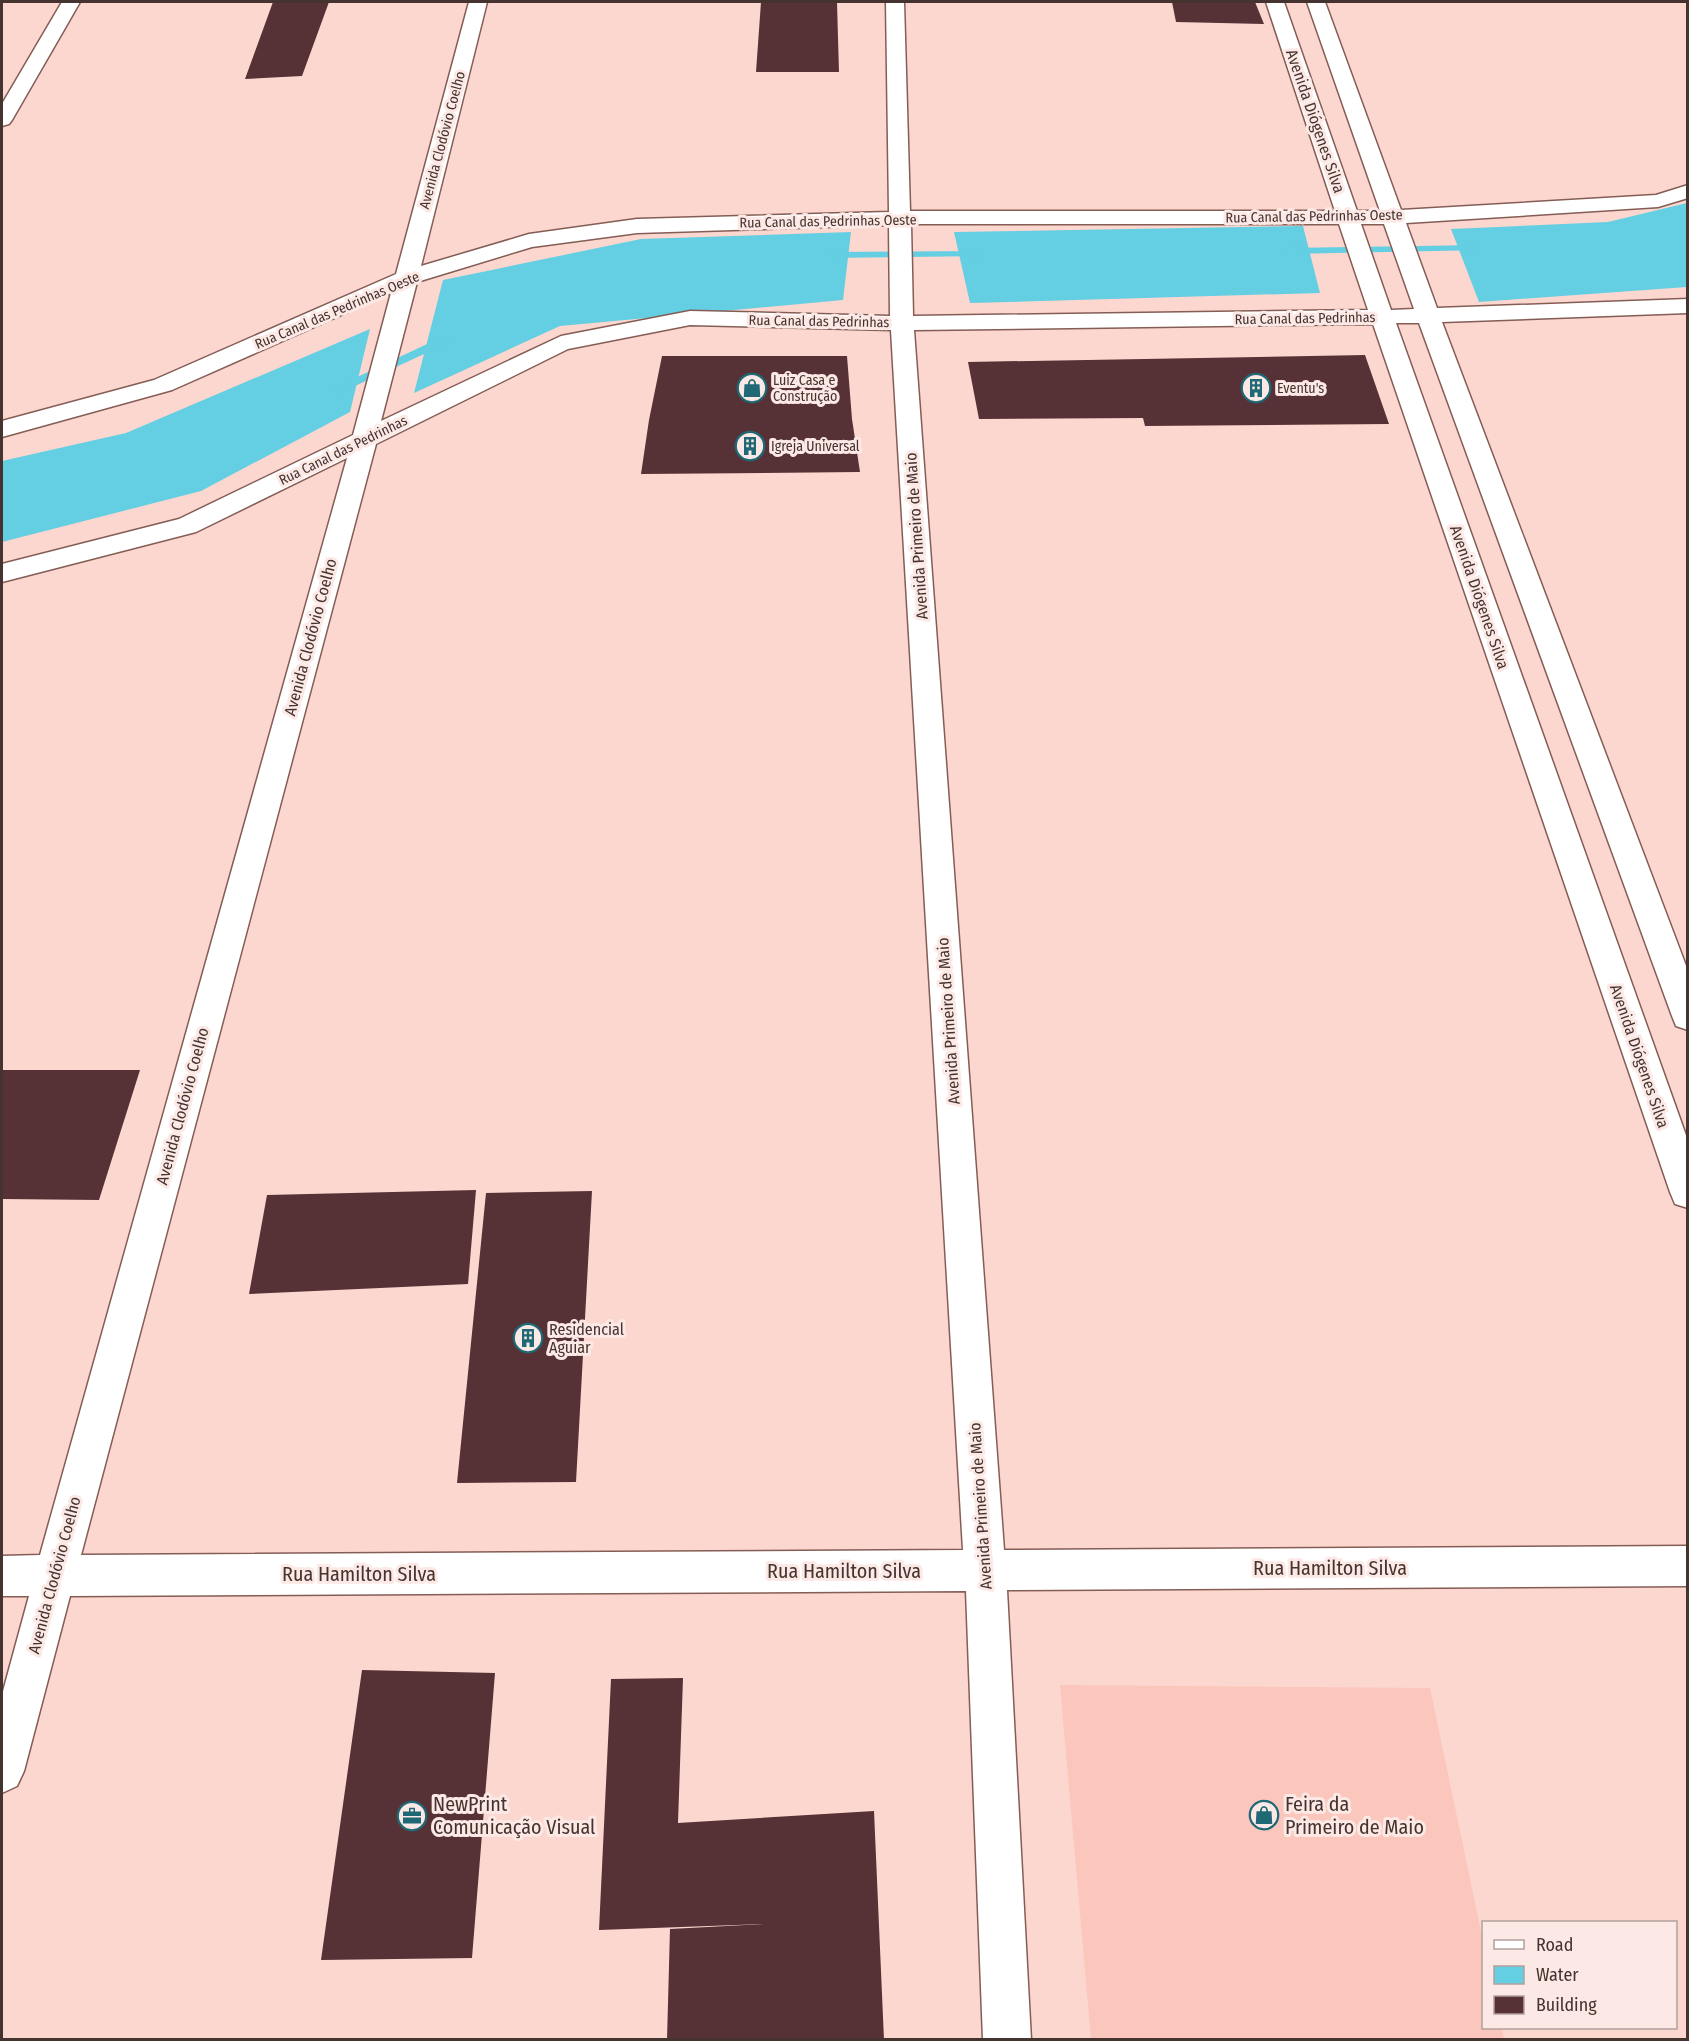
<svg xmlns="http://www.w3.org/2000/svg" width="1689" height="2041" font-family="'Fira Sans Condensed',sans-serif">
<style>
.built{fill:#fbc6bb}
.water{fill:#64cee2}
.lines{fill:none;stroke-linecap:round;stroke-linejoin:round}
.stream{fill:#64cee2;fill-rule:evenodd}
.building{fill:#563236}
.minor-casing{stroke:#845d55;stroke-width:3}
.minor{fill:#fff;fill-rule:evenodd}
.labels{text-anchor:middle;stroke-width:6;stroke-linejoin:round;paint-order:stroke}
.far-street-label{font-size:14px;fill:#45332f;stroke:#fce9e5}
.far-poi-label{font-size:14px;fill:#45332f;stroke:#fce9e5;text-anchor:start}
.street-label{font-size:16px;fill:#45332f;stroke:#fce9e5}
.poi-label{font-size:16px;fill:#45332f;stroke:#fce9e5;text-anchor:start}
.near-street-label{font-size:20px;fill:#45332f;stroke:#fce9e5}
.near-poi-label{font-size:20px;fill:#45332f;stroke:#fce9e5;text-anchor:start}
</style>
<rect width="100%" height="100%" fill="#fcd7cf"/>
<!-- built -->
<path class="built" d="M1060,1685L1430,1688L1483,1941L1484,2028H1502L1504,2039H1091Z"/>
<!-- water -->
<path class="water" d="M1687,203V287L1479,302L1451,229L1608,222Z
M1303,226L1320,293L970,303L954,232Z
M851,232L843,300L560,326L414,393L443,280L641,239Z
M370,329L350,412L201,491L2,542V461L126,433Z"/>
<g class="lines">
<!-- stream -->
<path class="stream" d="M1480,245L1484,246V250L1287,254L1281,251L1287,248Z
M982,251L986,252V256L828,258L822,255L828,252Z
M446,335L452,339L450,342L342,392L338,393L332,389Z"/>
</g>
<!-- building -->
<path class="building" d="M273,2H329L302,76L245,79Z
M761,2L837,3L839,72H756Z
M1172,2H1255L1264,24L1176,22Z
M1365,355L1389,424L1145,426L1143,418L979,419L968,362Z
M662,356H847L852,419L860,472L641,474L649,420Z
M2,1070H140L99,1200L2,1199Z
M476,1190L468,1284L249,1294L267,1195Z
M592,1191L576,1482L457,1483L486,1193Z
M362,1670L495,1673L472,1958L321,1960Z
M683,1678L678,1823L874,1811L884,2040H667L670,1929L764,1924L599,1930L611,1679Z"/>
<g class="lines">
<!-- minor casing -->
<g class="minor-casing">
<path id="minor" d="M62,2H80L12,120L9,124L2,126V104Z
M469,2H487L421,266L529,234L637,219L889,212L886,2H904L910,211H1335L1266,2H1284L1357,211H1380L1307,2H1325L1401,210L1656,195L1688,185V198L1658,207L1406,223L1437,308L1688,299V313L1442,322L1688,971V1030L1676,1026L1672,1016L1419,323H1396L1688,1141V1208L1675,1204L1670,1192L1373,324L914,330L1004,1550L1688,1546V1586L1007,1590L1031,2040H983L966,1591L70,1596L24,1771L17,1786L2,1793V1695L29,1596H2V1556L40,1555L347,458L196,532L2,582V564L179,519L353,435L391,293L172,390L2,437V421L154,380L396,274ZM911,224H1339L1368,310L913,316ZM1361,224H1384L1414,309L1391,310ZM889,225L890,316L690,311L561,336L381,421L417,282L532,247L637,233ZM690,325L891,330L963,1550L81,1555L376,444L568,349Z"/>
</g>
<!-- minor -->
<use href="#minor" class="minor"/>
</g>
<!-- icons -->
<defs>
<g id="shop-ring" transform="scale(1.5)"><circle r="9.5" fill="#fce9e5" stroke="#1f6875" stroke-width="1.5"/><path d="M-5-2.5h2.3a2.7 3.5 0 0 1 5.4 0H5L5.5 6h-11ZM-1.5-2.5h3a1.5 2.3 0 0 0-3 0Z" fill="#1f6875"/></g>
<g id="building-ring" transform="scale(1.5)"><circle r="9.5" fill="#fce9e5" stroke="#1f6875" stroke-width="1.5"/><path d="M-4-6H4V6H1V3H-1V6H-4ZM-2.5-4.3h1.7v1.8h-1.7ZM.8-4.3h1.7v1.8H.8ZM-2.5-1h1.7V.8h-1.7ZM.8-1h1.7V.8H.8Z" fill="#1f6875"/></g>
<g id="office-ring" transform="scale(1.5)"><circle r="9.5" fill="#fce9e5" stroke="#1f6875" stroke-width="1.5"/><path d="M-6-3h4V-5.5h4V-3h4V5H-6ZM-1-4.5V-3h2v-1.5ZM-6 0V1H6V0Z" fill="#1f6875"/></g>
</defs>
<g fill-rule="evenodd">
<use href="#shop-ring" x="752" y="388"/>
<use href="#building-ring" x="1256" y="388"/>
<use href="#building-ring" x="750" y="446"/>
<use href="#building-ring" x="528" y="1338"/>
<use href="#shop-ring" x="1264" y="1815"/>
<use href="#office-ring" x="412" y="1816"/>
</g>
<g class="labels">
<!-- far-street labels -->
<g class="far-street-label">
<text transform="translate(442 140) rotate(-75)" y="5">Avenida Clodóvio Coelho</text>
<text transform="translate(1314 216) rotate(-1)" y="5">Rua Canal das Pedrinhas Oeste</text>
<text transform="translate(828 221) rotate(-1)" y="5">Rua Canal das Pedrinhas Oeste</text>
<text transform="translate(337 310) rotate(-23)" y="5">Rua Canal das Pedrinhas Oeste</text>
<text transform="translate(1305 318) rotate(-1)" y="5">Rua Canal das Pedrinhas</text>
<text transform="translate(819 321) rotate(1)" y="5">Rua Canal das Pedrinhas</text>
<text transform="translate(343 450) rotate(-26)" y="5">Rua Canal das Pedrinhas</text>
</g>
<!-- far-poi labels -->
<g class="far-poi-label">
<text x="773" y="385">Luiz Casa e<tspan x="773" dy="16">Construção</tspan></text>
<text x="1277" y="393">Eventu's</text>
<text x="771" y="451">Igreja Universal</text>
</g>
<!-- street labels -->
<g class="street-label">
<text transform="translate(1316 121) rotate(71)" y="6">Avenida Diógenes Silva</text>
<text transform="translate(916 536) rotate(-94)" y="6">Avenida Primeiro de Maio</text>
<text transform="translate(1480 597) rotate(71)" y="6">Avenida Diógenes Silva</text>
<text transform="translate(310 637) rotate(-75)" y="6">Avenida Clodóvio Coelho</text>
<text transform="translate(948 1021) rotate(-94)" y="6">Avenida Primeiro de Maio</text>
<text transform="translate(1640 1056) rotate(71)" y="6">Avenida Diógenes Silva</text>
<text transform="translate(182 1106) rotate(-75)" y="6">Avenida Clodóvio Coelho</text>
<text transform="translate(980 1506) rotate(-94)" y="6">Avenida Primeiro de Maio</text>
<text transform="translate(54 1575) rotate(-75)" y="6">Avenida Clodóvio Coelho</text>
</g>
<!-- poi labels -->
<g class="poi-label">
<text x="549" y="1335">Residencial<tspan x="549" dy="18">Aguiar</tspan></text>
</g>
<!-- near-street labels -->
<g class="near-street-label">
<text x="1330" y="1575">Rua Hamilton Silva</text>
<text x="844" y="1578">Rua Hamilton Silva</text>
<text x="359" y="1581">Rua Hamilton Silva</text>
</g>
<!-- near-poi labels -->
<g class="near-poi-label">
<text x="433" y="1811">NewPrint<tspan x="433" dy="23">Comunicação Visual</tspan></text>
<text x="1285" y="1811">Feira da<tspan x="1285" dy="23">Primeiro de Maio</tspan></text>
</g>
</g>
<!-- border -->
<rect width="1689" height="2041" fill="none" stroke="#45332f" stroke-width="6"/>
<!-- legend -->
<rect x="1482" y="1921" width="195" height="108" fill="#fce9e5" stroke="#b3a09c" stroke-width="1.5"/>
<rect x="1494" y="1940" width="30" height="9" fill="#ffffff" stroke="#b3a09c" stroke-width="1.5"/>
<text x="1536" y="1951" font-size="18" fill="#45332f">Road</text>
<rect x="1494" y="1966" width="30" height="18" fill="#64cee2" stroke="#b3a09c" stroke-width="1.5"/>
<text x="1536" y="1981" font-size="18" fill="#45332f">Water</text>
<rect x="1494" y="1996" width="30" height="18" fill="#563236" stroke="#b3a09c" stroke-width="1.5"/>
<text x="1536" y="2011" font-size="18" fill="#45332f">Building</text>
</svg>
